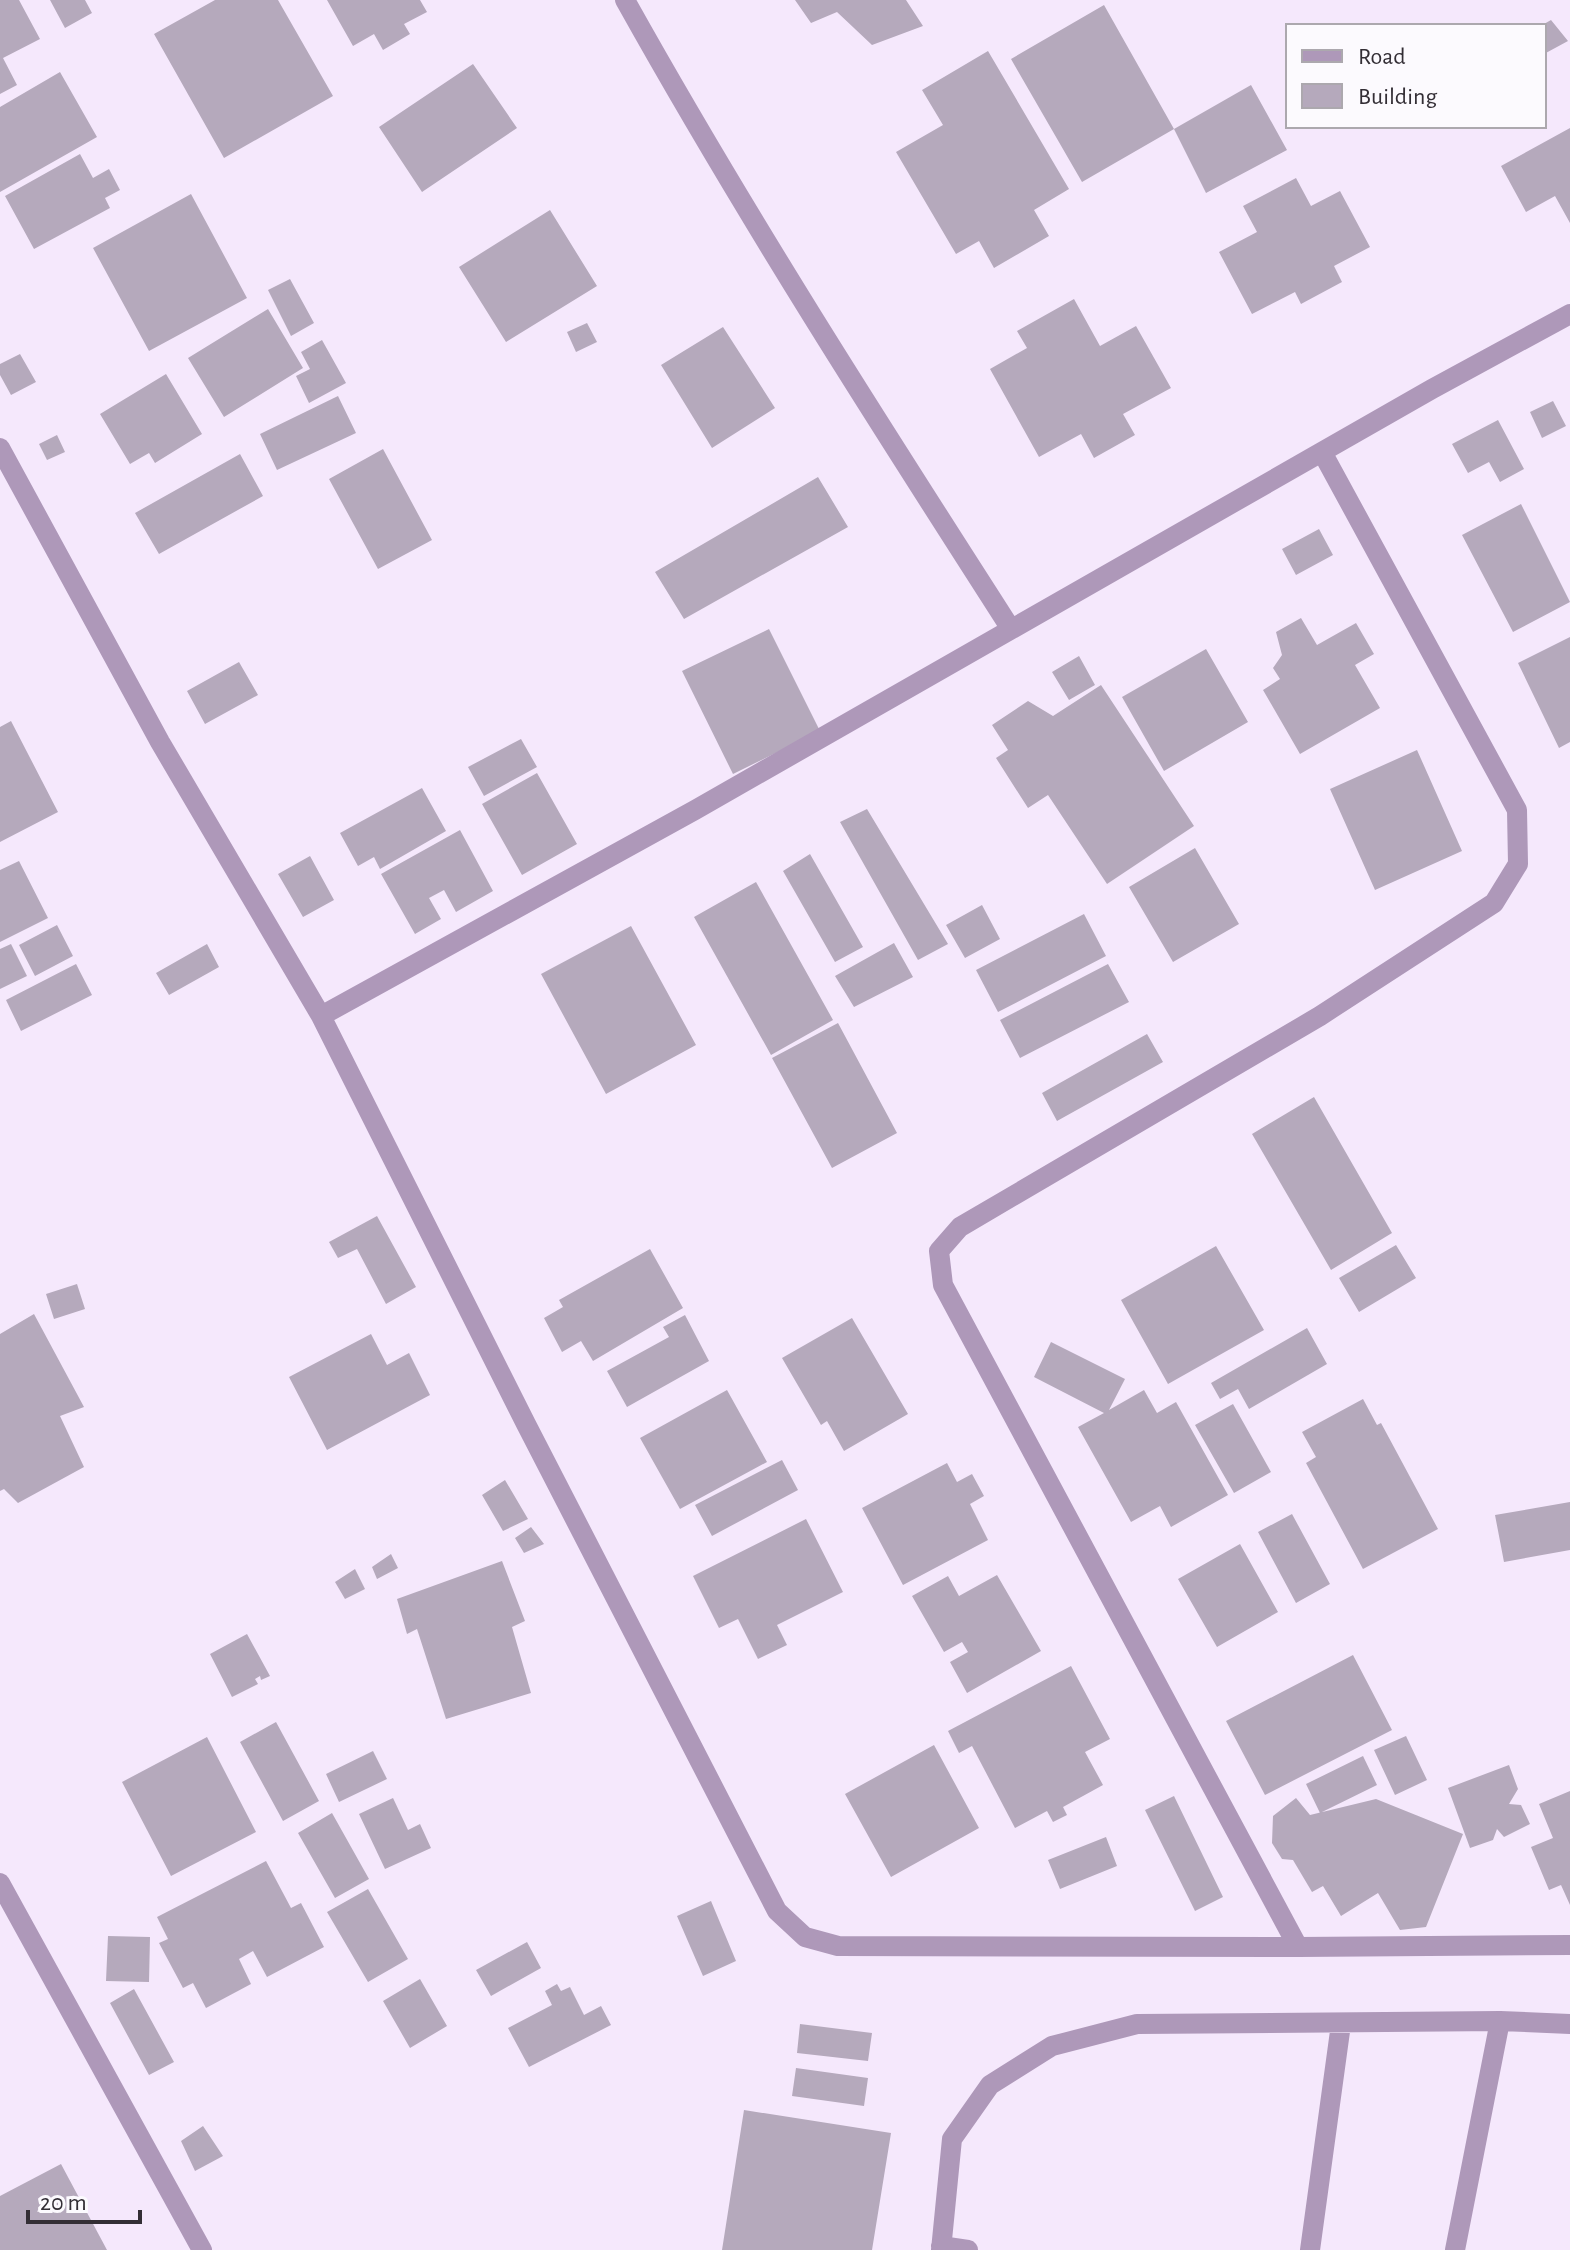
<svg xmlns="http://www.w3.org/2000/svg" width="1570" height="2250" font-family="'Alegreya Sans',sans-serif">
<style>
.building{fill:#b5a9bc}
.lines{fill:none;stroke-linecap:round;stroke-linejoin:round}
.lane{stroke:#ae98b9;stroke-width:20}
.street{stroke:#ae98b9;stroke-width:20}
</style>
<rect width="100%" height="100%" fill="#f5e8fc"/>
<!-- building -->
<path class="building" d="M0,0H19L40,39L3,58L17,85L0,94Z
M50,0H85L92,13L65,28Z
M215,0H278L333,96L224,158L154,34Z
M327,0H420L427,12L404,24L410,34L383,50L374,34L353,46Z
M795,0H906L923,26L872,45L837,12L811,23Z
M1104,5L1174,129L1082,182L1011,59Z
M1551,20L1568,41L1544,54V24Z
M988,51L1069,189L1034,210L1049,236L994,268L979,241L956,254L896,152L943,125L922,90Z
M473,64L517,128L422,192L379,127Z
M60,72L97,137L0,192V107Z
M1251,85L1287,150L1206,193L1174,129Z
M1570,128V223L1555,196L1526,212L1501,166Z
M80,154L93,178L109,169L120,190L105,198L110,208L34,249L5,196Z
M1296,178L1311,206L1340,191L1370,247L1334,266L1342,282L1301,304L1295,292L1252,314L1219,252L1257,232L1243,206Z
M191,194L247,298L149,351L93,248Z
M550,210L597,286L506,342L459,267Z
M290,279L314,323L291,336L268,290Z
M1074,299L1100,346L1136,326L1171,388L1123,414L1135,435L1094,458L1081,434L1039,457L990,369L1027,348L1017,331Z
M268,309L303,368L224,417L188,358Z
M587,323L597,342L576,352L567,332Z
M723,327L775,408L712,448L661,365Z
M322,340L346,383L309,403L296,376L310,369L301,352Z
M20,354L36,382L11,395L0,375V364Z
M166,374L202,434L155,463L149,453L130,464L100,414Z
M338,396L356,433L277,470L260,434Z
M1553,401L1566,426L1542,438L1530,412Z
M1498,420L1524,469L1500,482L1489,462L1468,473L1452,444Z
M57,435L65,452L47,460L39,444Z
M383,449L432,540L378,569L329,479Z
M240,454L263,496L159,554L135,513Z
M818,477L848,527L684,619L655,572Z
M1521,504L1570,602L1513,632L1462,535Z
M1319,529L1333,555L1296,575L1282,549Z
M1301,618L1317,645L1356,623L1374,654L1355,665L1380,708L1300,754L1263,690L1280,679L1273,668L1282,655L1276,632Z
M769,629L820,731L733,774L682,671Z
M1570,637V742L1559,748L1518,663Z
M1206,649L1248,722L1164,771L1122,697Z
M1079,656L1095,685L1069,700L1052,672Z
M239,662L258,695L205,724L187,691Z
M1101,685L1194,826L1107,884L1048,795L1028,808L996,758L1008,750L992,725L1028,701L1053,716Z
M11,721L58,812L0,842V727Z
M521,739L537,767L484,796L468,767Z
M1417,750L1462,851L1375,890L1330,789Z
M537,773L577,844L522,875L482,804Z
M422,788L446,831L380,869L374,857L358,866L340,833Z
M867,809L948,944L918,960L840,822Z
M460,830L493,891L456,912L444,890L429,898L441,919L415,934L381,874Z
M1195,848L1239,924L1173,962L1129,887Z
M810,854L863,947L835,962L783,871Z
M310,856L334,900L303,917L278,874Z
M19,861L48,918L0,942V870Z
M756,882L833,1020L771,1055L694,917Z
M982,905L1000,939L965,958L946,925Z
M1084,914L1106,956L998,1012L976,970Z
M57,925L73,956L35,976L19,945Z
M631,926L696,1045L606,1094L541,974Z
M894,943L913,977L854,1007L835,976Z
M11,944L27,976L0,989V949Z
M207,944L219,967L169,995L156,973Z
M76,964L92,995L21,1031L6,1000Z
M1108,964L1129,1002L1020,1058L1000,1020Z
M838,1023L897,1133L832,1168L772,1058Z
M1147,1034L1163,1062L1057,1121L1042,1093Z
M1314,1097L1392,1233L1331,1270L1252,1134Z
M377,1216L416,1287L386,1304L357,1249L338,1258L329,1242Z
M1396,1245L1416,1278L1359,1312L1339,1278Z
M1216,1246L1264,1330L1168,1384L1121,1300Z
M650,1249L683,1308L593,1361L581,1341L562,1352L544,1318L563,1307L559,1300Z
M77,1284L85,1309L54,1319L46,1294Z
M34,1314L84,1407L60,1416L84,1467L18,1503L4,1489L0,1491V1334Z
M685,1315L709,1361L627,1407L607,1371L669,1337L663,1327Z
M852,1318L908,1414L844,1451L827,1421L821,1425L782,1358Z
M1307,1328L1327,1364L1249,1409L1238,1389L1220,1399L1211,1383Z
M371,1334L387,1365L409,1353L430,1395L327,1450L289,1377Z
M1051,1342L1125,1379L1109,1410L1144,1390L1157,1413L1176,1402L1228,1495L1171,1527L1160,1506L1131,1522L1078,1427L1104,1413L1034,1377Z
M727,1390L767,1462L680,1509L640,1438Z
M1363,1399L1377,1425L1381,1423L1438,1529L1363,1569L1306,1463L1316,1457L1302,1432Z
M1233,1404L1271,1472L1234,1493L1195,1425Z
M782,1460L798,1490L712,1536L695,1505Z
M947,1463L957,1482L972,1474L984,1496L970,1504L988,1540L903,1585L862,1508Z
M505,1480L528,1519L503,1531L482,1495Z
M1570,1502V1550L1504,1562L1495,1515Z
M1292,1514L1330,1584L1296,1603L1258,1532Z
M806,1519L843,1592L777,1625L787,1645L758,1659L738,1619L719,1628L693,1576Z
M531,1527L544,1544L524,1553L515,1538Z
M1240,1544L1278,1612L1217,1647L1178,1579Z
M391,1554L398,1568L377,1579L372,1567Z
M502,1561L525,1621L512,1627L531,1693L446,1719L417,1629L407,1634L397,1599Z
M355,1569L365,1589L345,1599L335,1582Z
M997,1575L1041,1651L967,1693L950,1662L968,1652L962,1642L944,1652L912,1596L948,1576L959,1596Z
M247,1634L270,1676L261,1680L260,1676L255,1679L258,1684L232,1697L210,1654Z
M1353,1655L1392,1730L1265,1795L1226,1721Z
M1071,1666L1110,1739L1085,1752L1103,1785L1063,1807L1067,1815L1053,1822L1047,1811L1015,1828L972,1746L959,1753L948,1731Z
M276,1722L319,1801L283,1821L240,1742Z
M1406,1736L1427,1780L1395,1795L1374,1750Z
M207,1737L256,1832L171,1876L122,1782Z
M934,1745L979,1828L891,1877L845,1794Z
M373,1751L387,1779L339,1802L326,1774Z
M1363,1756L1377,1785L1320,1813L1306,1784Z
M1509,1765L1518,1789L1509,1804L1521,1805L1530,1824L1504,1837L1497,1829L1493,1840L1470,1848L1448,1788Z
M1570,1791V1905L1561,1885L1549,1890L1531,1847L1553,1838L1539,1804Z
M1174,1796L1223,1897L1195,1911L1145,1810Z
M393,1798L408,1830L420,1824L431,1848L385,1869L359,1814Z
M1296,1798L1310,1815L1376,1799L1463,1834L1426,1927L1400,1930L1378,1893L1341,1916L1323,1886L1312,1892L1293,1860L1282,1859L1272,1843L1273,1816Z
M332,1813L369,1879L335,1898L298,1833Z
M1106,1837L1117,1866L1060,1889L1048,1860Z
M266,1861L291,1908L301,1903L324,1947L267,1977L253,1951L239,1959L251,1984L206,2008L193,1983L183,1988L159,1943L168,1939L157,1917Z
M368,1889L408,1959L368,1982L327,1912Z
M711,1901L736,1961L703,1976L677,1916Z
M108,1936L150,1937L149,1982L106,1981Z
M527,1942L541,1968L491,1996L476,1970Z
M420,1979L447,2026L410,2048L383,2001Z
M557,1984L561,1991L570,1987L584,2015L601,2006L611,2025L529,2067L508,2028L552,2005L545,1991Z
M134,1989L174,2062L149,2075L110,2003Z
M800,2024L872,2033L868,2061L797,2053Z
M796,2068L868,2078L864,2106L792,2096Z
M744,2110L891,2133L872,2250H722Z
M203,2126L223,2156L195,2171L181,2141Z
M61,2164L107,2250H0V2196Z"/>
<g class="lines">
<!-- lane -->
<path class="lane" d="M941,2246L968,2250
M941,2250L952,2139L990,2085L1052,2046L1137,2024L1500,2021L1570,2024
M1310,2250L1341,2024
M1455,2250L1500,2021"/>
<!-- street -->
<path class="street" d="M625,0C745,215 878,422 1011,629
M0,448L160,742L321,1016L526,1424L777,1911L805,1937L838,1946L1298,1947L1570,1945
M321,1016L695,810L1432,389L1570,314
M0,1883L202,2250
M1298,1947L943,1285L939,1251L960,1227L1320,1016L1494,903L1518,864L1517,810L1322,452"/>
</g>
<!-- legend -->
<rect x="1286" y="24" width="260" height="104" fill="#fcfafe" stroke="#aca8ae" stroke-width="2"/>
<rect x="1302" y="50" width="40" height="12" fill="#ae98b9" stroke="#aca8ae" stroke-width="2"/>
<text x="1358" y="64" font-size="24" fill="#332e35">Road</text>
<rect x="1302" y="84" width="40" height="24" fill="#b5a9bc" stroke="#aca8ae" stroke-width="2"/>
<text x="1358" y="104" font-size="24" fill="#332e35">Building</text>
<!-- scale -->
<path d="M28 2210v12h112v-12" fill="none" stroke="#332e35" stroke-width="4"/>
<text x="40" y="2210" font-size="24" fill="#332e35" stroke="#fcfafe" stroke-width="6" paint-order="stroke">20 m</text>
</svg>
